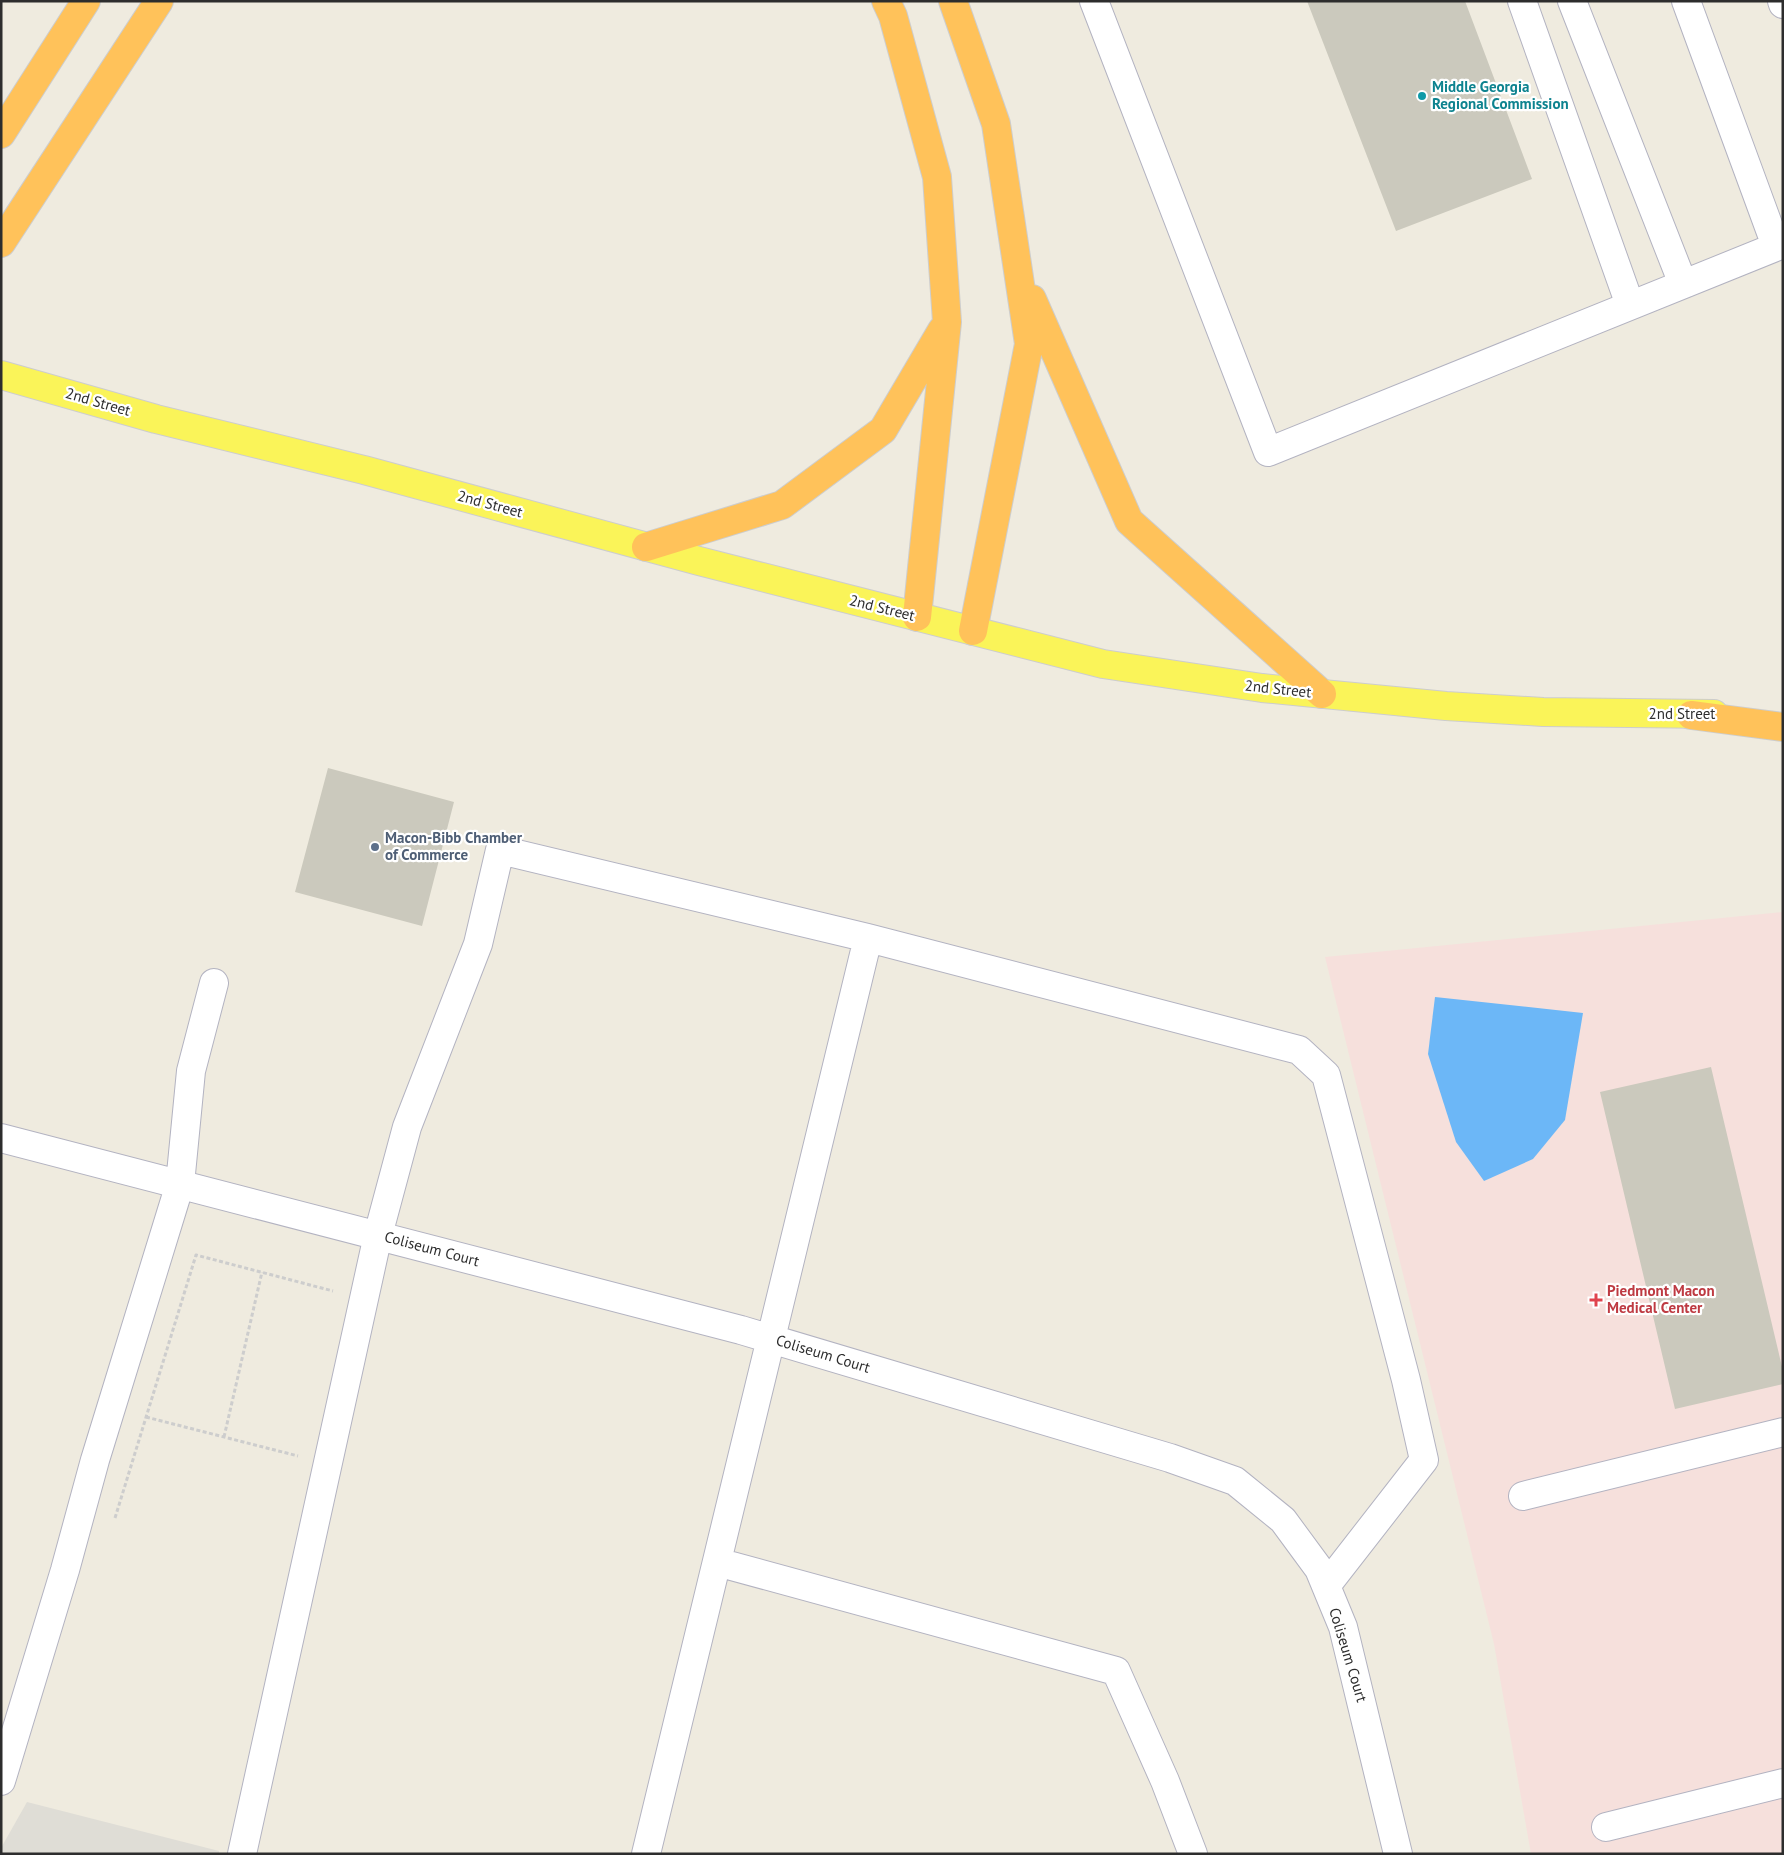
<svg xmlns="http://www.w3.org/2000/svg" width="1784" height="1855" font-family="'PT Sans',sans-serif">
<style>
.medical{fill:#f6e0dc}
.plaza{fill:#dfddd6}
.water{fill:#6cb7f7}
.building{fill:#cbc9bd}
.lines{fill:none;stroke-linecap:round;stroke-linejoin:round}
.minor-casing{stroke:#b3b3c1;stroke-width:30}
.major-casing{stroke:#cdcdcd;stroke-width:30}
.highway-casing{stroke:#cdcdcd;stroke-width:30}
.path{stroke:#cdcdcd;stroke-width:3;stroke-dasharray:4 2.5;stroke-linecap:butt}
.minor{stroke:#fff;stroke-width:28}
.major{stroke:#faf459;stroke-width:28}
.highway{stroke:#ffc25a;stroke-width:28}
.culture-dot{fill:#0f9aa8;stroke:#fff;stroke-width:2}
.service-dot{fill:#5c6f8a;stroke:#fff;stroke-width:2}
.health-dot{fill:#e0444e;stroke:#fff;stroke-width:2}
.labels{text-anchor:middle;stroke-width:4.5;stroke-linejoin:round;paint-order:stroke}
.culture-label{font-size:15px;font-weight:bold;fill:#0d838f;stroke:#fff;text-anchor:start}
.street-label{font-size:15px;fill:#2d2d2d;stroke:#fff}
.service-label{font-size:15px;font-weight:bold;fill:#4e5e75;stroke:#fff;text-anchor:start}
.health-label{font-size:15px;font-weight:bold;fill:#be3a42;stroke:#fff;text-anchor:start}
</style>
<rect width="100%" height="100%" fill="#efebdf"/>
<!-- medical -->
<path class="medical" d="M1783,912V1854H1531L1494,1644L1325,957Z"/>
<!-- plaza -->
<path class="plaza" d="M27,1802L219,1851V1854H1V1848Z"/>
<!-- water -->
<path class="water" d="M1435,997L1583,1013L1565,1120L1533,1159L1484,1181L1456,1142L1428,1054Z"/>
<!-- building -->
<path class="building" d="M1307,1H1465L1532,179L1396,231Z
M328,768L454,802L422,926L295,892Z
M1711,1067L1783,1371V1384L1675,1409L1600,1092Z"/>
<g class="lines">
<!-- minor casing -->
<g class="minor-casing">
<path id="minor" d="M1094,1L1268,452L1783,244
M1522,1L1630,305
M1572,1L1683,284
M1686,1L1776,246
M1782,1L1783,4
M1,1138L741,1330L1170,1458L1235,1481L1283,1520L1319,1569L1343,1627L1398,1854
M1523,1496L1783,1432
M717,1562L1116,1671L1165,1781L1193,1854
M1,1781L65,1570L95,1460L180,1184L191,1071L214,983
M1606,1827L1783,1783
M242,1854L378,1235L407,1127L478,944L500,850L868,938L1299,1050L1326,1075L1406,1380L1424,1460L1326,1586
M646,1854L868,938"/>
</g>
<!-- major casing -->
<g class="major-casing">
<path id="major" d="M1,375L156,419L364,470L699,561L1103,664L1262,688L1446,706L1543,712L1714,714"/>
</g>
<!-- highway casing -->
<g class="highway-casing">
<path id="highway" d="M886,1L893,16L937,177L947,322L917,617
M953,1L996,124L1029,344L973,631
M1,134L86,1
M1,243L159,1
M1032,299L1129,521L1322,694
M646,547L782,505L883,430L942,330
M1691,715L1783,727"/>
</g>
<!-- path -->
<path class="path" d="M146,1417L298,1456
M224,1437L262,1272
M115,1518L196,1255L333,1291"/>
<!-- minor -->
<use href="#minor" class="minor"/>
<!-- major -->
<use href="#major" class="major"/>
<!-- highway -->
<use href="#highway" class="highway"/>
</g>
<!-- markers -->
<circle class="culture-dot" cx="1422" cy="96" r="5"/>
<circle class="service-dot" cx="375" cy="847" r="5"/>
<path class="health-dot" d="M1593.5 1292.5h5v5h5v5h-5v5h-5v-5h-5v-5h5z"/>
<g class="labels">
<!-- culture labels -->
<g class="culture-label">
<text x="1432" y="92">Middle Georgia<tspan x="1432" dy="17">Regional Commission</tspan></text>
</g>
<!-- street labels -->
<g class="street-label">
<text transform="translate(98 402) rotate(16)" y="5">2nd Street</text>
<text transform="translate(490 504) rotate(15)" y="5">2nd Street</text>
<text transform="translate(882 608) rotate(14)" y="5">2nd Street</text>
<text transform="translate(1278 689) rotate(6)" y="5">2nd Street</text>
<text x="1682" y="719">2nd Street</text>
<text transform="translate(432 1249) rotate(15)" y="5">Coliseum Court</text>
<text transform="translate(823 1354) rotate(17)" y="5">Coliseum Court</text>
<text transform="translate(1348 1655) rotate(73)" y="5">Coliseum Court</text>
</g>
<!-- service labels -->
<g class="service-label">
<text x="385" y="843">Macon-Bibb Chamber<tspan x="385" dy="17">of Commerce</tspan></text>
</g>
<!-- health labels -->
<g class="health-label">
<text x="1607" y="1296">Piedmont Macon<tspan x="1607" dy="17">Medical Center</tspan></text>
</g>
</g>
<!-- border -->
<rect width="1784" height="1855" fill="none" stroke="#2d2d2d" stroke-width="5"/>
</svg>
